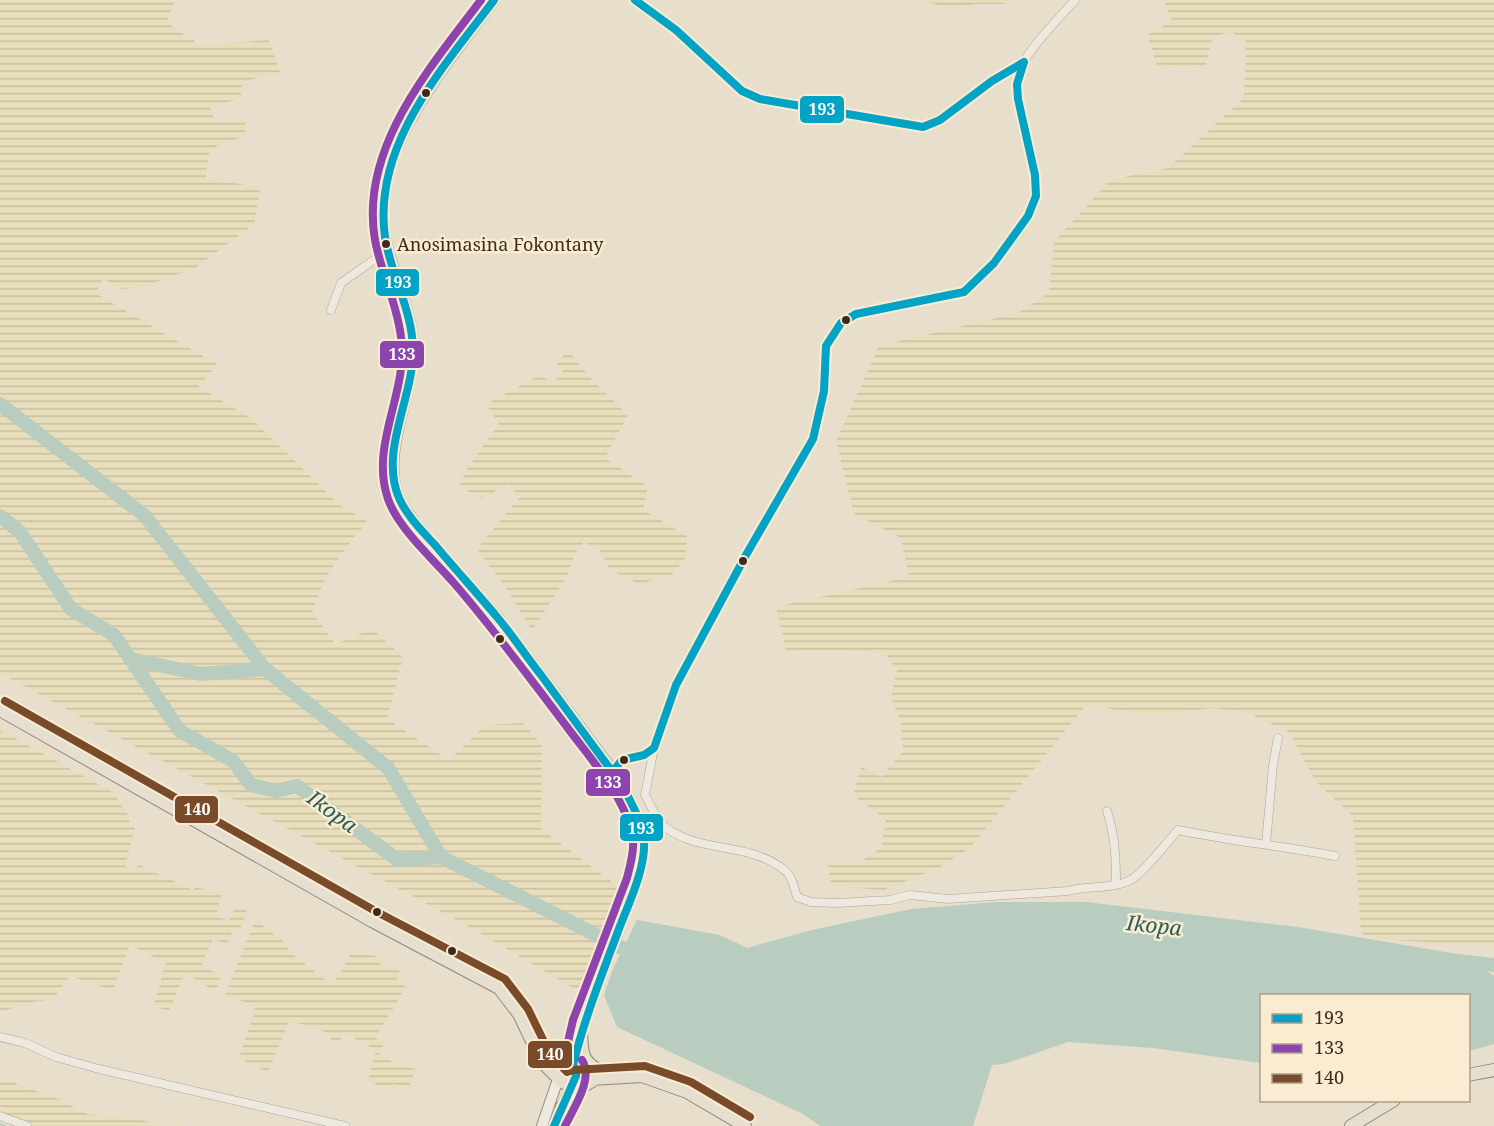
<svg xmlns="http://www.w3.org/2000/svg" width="1494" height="1126" font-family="'Noto Serif',serif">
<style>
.farmland{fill:url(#farmland-rules)}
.water{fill:#b8ccbf}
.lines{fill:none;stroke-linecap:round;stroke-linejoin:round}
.stream{stroke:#b8ccbf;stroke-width:2}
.river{stroke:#b8ccbf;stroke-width:14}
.minor-casing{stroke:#aca396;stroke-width:9}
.tertiary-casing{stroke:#aca396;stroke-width:12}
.secondary-casing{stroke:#9c9285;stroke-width:12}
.primary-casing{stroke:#91887c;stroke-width:14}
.minor{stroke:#eee9df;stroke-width:8}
.tertiary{stroke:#eee9df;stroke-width:10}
.secondary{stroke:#eee9df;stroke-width:10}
.primary{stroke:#e6decf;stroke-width:12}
.bus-1-casing{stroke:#f9ecd1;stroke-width:12}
.bus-2-casing{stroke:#f9ecd1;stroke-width:12}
.bus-3-casing{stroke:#f9ecd1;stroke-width:12}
.bus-1{stroke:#03a3c5;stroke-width:8}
.bus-2{stroke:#8e44ad;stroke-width:8}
.bus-3{stroke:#7a4b2a;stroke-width:8}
.bus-dot{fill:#3c2b1c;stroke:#f9ecd1;stroke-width:2}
.labels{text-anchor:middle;stroke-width:5;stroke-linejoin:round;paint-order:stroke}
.bus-label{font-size:18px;fill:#3c2b1c;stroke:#f9ecd1;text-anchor:start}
.water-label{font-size:21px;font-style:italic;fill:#2a5d59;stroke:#f9ecd1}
.line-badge{stroke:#f9ecd1;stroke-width:2}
.badge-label{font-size:16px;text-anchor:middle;font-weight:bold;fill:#fff}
</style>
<defs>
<pattern id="farmland-rules" width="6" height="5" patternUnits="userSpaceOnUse" patternTransform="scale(1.5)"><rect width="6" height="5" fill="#e8debc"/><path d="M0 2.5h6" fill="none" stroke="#c8bfa1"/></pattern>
</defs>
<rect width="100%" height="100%" fill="#e7decc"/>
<!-- farmland -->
<path class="farmland" d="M0,0H175L167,23L200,45L269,40L280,72L242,82L241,99L210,106L215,123L246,117L245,136L210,149L205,179L261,187L254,224L195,268L142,287L122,289L103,279L95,293L218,365L198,386L252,419L340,505L367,521L340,556L325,579L312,612L335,644L372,629L403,657L387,719L449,760L485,725L523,723L542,745L541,829L620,888L585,995L473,929L0,673Z
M920,0H1008L1004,4H975L956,10Z
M1164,0H1494V946L1375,939L1361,933L1353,816L1316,782L1289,732L1248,713L1213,708L1157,715L1134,714L1087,704L971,847L940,867L884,890L831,886L827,860L857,864L881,848L886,820L853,795L861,767L882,777L903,751L901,723L891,697L897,670L886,654L843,650L786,651L776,607L909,577L901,538L854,514L836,441L879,346L1018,313L1049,293L1054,242L1110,180L1168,168L1244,98L1246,41L1231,32L1213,36L1206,65L1158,69L1147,35L1172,21Z
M569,351L593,381L628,415L605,458L648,487L643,510L687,536L685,559L673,574L639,584L610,570L600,550L584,542L577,550L567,576L532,631L506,588L477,549L520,497L508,484L481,499L459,486L467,469L499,424L486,404L540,375L552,383L563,372L556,362Z
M0,730L114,793L130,819L129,823L135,828L125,865L130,872L139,865L193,890L196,887L222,894L216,916L229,921L236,905L247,910L239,933L233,930L227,944L213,939L201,966L221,975L216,992L185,973L169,1011L153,1006L166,963L130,945L113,990L70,976L53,999L32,1002L0,1012Z
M255,920L283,941L290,952L332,985L345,965L351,952L376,956L381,965L400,971L396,982L406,987L375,1038L384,1043L379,1055L400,1066L403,1064L416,1070L408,1088L392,1084L388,1089L368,1081L376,1050L344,1033L337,1045L329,1042L332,1035L316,1028L289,1021L268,1072L239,1058L256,1006L225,995Z
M0,1078L58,1099L87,1114L131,1118L167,1126L181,1124L182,1126H31L0,1115Z"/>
<!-- water -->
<path class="water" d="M997,902H1086L1298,927L1463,955L1494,976V1044L1469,1051L1468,996H1262L1261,1063L1153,1048L1068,1042L1004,1064L992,1065L973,1126H820L803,1114L617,1027L604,995L613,969L637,920L720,935L747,948L812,930L911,909Z"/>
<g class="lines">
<!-- stream -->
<path class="stream" d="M0,1124L5,1126"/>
<!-- river -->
<path class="river" d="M0,404L145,516L265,669L388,768L441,857
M0,516L20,532L71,609L114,635L180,731L233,761L251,785L276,791L297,786L398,860L441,857L638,956
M130,659L201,674L265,669
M1457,961L1494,965"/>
<!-- minor casing -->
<g class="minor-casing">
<path id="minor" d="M635,0L676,30L742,91L760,99L923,127C951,116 966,98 990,82C1001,75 1011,71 1023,63
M331,310L341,283L388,250
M613,771C625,753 638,761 654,748
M1107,811C1115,835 1116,858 1116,884
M659,822L645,795L654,748L676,685L746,555L813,439L824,391L826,346L841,323L856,314L964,292C984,276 1035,219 1036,194C1037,170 1028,145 1023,122C1019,104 1014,86 1021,68C1028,49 1061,16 1075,0
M642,828L659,822C693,854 742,841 779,866C782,869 787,871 789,875C793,881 795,890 797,897L811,902L837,903L890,900L910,895L948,899L1068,891C1088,885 1114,890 1132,879C1143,873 1168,841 1178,830C1230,841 1283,846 1335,856
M1266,844L1273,765L1278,738
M0,1037L25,1043L56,1057L99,1069L345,1126
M0,1116L27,1126"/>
</g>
<!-- tertiary casing -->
<g class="tertiary-casing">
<path id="tertiary" d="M494,0C447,65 368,151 385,237C392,273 414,316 413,352C412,397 382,452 398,496C402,506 409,514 415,523L499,619L607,763L630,800L642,828L643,856L637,881L583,1024L573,1065"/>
</g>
<!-- secondary casing -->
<g class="secondary-casing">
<path id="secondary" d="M542,1126L558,1079
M554,1126L574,1080"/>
</g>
<!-- primary casing -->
<g class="primary-casing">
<path id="primary" d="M0,710L372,921L499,988L519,1014L542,1062L557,1077
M581,1032C582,1049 581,1061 597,1069
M575,1066L616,1074
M1468,1075L1494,1070
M574,1080L577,1073L575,1066L566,1063L560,1065C555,1072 556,1079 564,1083L574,1080L642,1076L687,1092L745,1126
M562,1107L577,1090L592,1081
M1351,1126L1394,1100"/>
</g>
<!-- minor -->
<use href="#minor" class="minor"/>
<!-- tertiary -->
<use href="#tertiary" class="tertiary"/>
<!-- secondary -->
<use href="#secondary" class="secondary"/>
<!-- primary -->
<use href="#primary" class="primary"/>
<!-- bus-1 casing -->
<g class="bus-1-casing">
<path id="bus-1" d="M494,0C443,68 372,145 385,237C391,276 413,311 413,351C413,399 379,451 399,498C407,516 422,531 435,545C455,569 477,593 497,617C513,636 526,656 541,675C568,712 595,748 622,785C631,802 642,821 644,841C646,869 627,907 617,934C601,977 584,1020 573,1065L576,1070V1076L554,1126
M635,0L676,30L742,91L760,99L923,127L940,120L992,81L1024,62
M613,771L622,760L644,755L654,748L676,685L746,555L813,439L824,391L826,346L841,323L856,314L964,292L994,263L1028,216L1036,196L1035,175L1018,99L1017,84L1024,62"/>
</g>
<!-- bus-2 casing -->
<g class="bus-2-casing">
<path id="bus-2" d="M481,0C430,68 359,148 375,240C381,273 397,303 401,337C409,392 369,444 388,499C398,528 433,559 453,582C493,628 530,678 567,727C590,758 620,791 631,829C636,845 631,862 627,878L573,1020L563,1063
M565,1126C574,1107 594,1079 582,1060"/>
</g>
<!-- bus-3 casing -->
<g class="bus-3-casing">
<path id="bus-3" d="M5,701L377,912L505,979L528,1009L551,1056L567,1072L573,1070L645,1066L691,1082L750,1117"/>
</g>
<!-- bus-1 -->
<use href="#bus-1" class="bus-1"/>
<!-- bus-2 -->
<use href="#bus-2" class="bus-2"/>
<!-- bus-3 -->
<use href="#bus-3" class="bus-3"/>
</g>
<!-- markers -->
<g class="bus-dot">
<circle cx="426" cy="93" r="5"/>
<circle cx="386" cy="244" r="5"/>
<circle cx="846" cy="320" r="5"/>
<circle cx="743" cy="561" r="5"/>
<circle cx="500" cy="639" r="5"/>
<circle cx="624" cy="760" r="5"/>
<circle cx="377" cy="912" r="5"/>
<circle cx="452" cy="951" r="5"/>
</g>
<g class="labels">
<!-- bus labels -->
<g class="bus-label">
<text x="397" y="251">Anosimasina Fokontany</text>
</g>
<!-- water labels -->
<g class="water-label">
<text transform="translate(332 812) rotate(36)" y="7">Ikopa</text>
<text transform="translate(1154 926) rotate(6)" y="7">Ikopa</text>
</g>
</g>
<g class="line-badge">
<rect x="799" y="95" width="46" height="29" rx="6" fill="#03a3c5"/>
<rect x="375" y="268" width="45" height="29" rx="6" fill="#03a3c5"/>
<rect x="379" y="340" width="46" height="29" rx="6" fill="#8e44ad"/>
<rect x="585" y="768" width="46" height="29" rx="6" fill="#8e44ad"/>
<rect x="174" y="795" width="45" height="29" rx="6" fill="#7a4b2a"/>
<rect x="619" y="813" width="45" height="29" rx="6" fill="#03a3c5"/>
<rect x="527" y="1040" width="46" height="29" rx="6" fill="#7a4b2a"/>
</g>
<g class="badge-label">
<text x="822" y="115">193</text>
<text x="398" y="288">193</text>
<text x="402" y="360">133</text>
<text x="608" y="788">133</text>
<text x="197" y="815">140</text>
<text x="641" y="834">193</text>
<text x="550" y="1060">140</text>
</g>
<!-- legend -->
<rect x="1260" y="994" width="210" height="108" fill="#f9ecd1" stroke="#ad9f89" stroke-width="1.5"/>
<rect x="1272" y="1014" width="30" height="9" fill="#03a3c5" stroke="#ad9f89" stroke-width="1.5"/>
<text x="1314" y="1024" font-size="18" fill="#3c2b1c">193</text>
<rect x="1272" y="1044" width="30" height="9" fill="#8e44ad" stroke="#ad9f89" stroke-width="1.5"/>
<text x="1314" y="1054" font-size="18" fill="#3c2b1c">133</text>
<rect x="1272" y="1074" width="30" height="9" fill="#7a4b2a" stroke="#ad9f89" stroke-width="1.5"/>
<text x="1314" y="1084" font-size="18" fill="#3c2b1c">140</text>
</svg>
